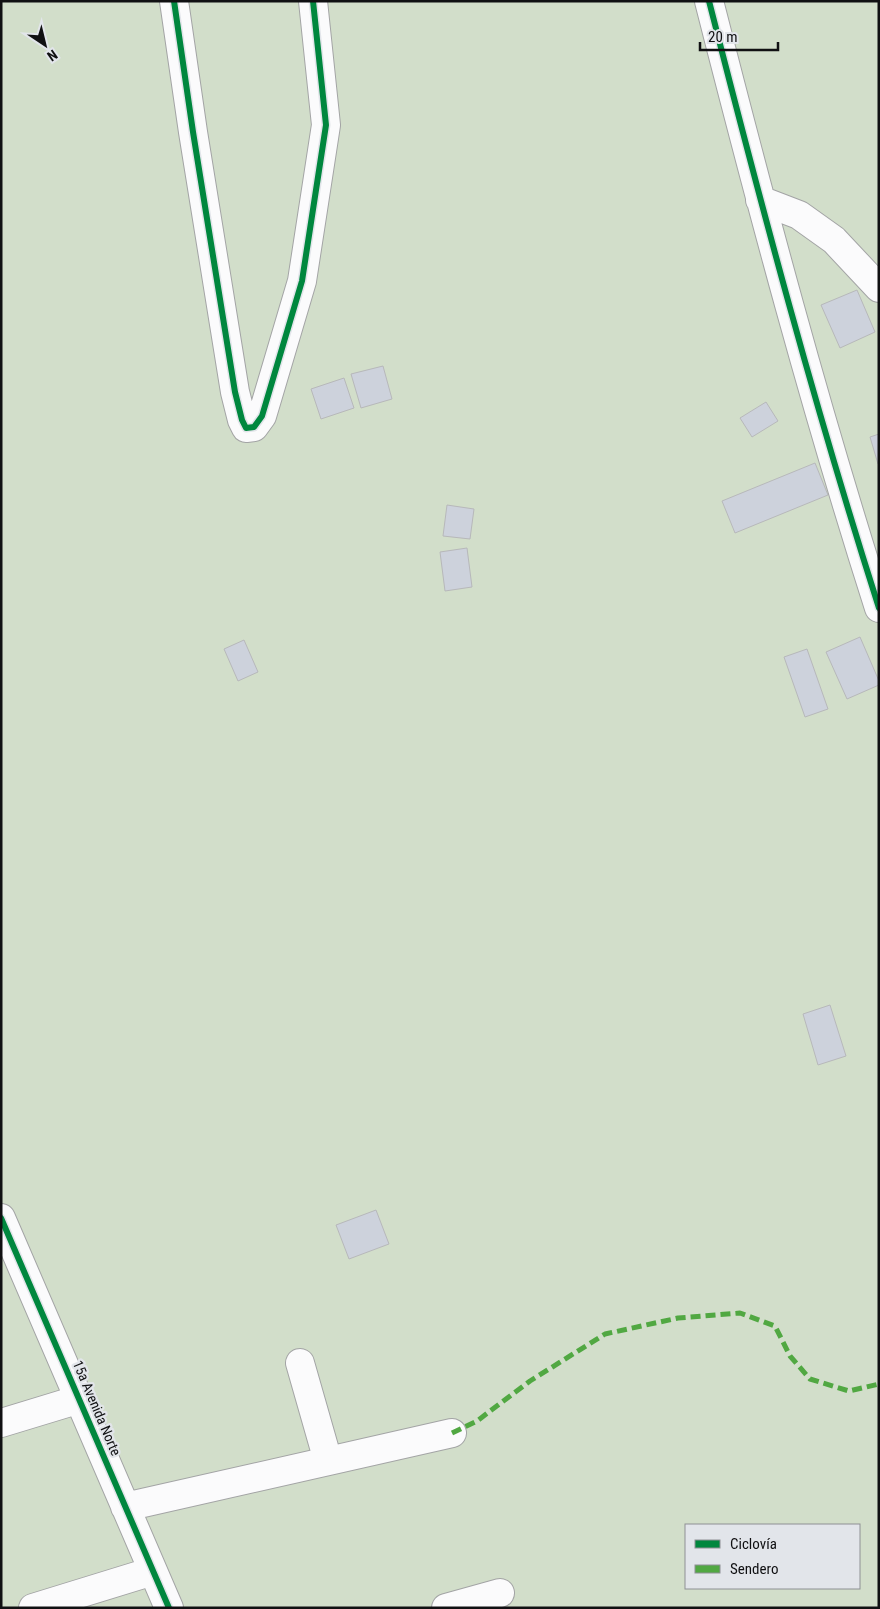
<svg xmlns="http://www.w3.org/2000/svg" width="880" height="1609" font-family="'Roboto Condensed',sans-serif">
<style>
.green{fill:#d2deca;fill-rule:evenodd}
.building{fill:#cdd2dc;stroke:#b7b8ba}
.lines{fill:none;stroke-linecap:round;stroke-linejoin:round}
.street-casing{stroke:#a3a4a5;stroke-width:30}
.street{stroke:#fbfbfc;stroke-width:28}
.quiet{stroke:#51a842;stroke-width:5;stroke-dasharray:10 5;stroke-linecap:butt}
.cycleway-casing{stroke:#e2e5ea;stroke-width:9}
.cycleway{stroke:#00873e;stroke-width:6}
.labels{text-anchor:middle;stroke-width:4.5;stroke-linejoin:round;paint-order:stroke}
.street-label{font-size:14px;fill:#101012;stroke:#e2e5ea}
</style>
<rect width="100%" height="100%" fill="#e4e6e8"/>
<!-- green -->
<path class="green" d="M1,1H879V1608H1ZM686,1525H859V1588H686Z"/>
<!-- building -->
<path class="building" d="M857,290L875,332L840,348L821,305Z
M383,366L392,399L361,408L351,374Z
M344,378L354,408L321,419L311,389Z
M766,402L778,421L752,437L740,418Z
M879,434V464H878L870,437Z
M815,463L828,495L735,533L722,501Z
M447,505L474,509L470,539L443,536Z
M467,548L472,587L445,591L440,552Z
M860,637L879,681V685L847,699L826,652Z
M244,640L258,672L238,681L224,649Z
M807,649L828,709L805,717L784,657Z
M830,1005L846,1056L818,1065L803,1014Z
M376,1210L389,1244L349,1259L336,1225Z"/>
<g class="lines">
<!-- street casing -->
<g class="street-casing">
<path id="street" d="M174,1L193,132L235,392L242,420L246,428L254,427L262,416L302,281L326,125L313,1
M709,1C761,205 815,408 879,608
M760,200L799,215L834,240L879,288
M1,1218L169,1608
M300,1363L328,1461
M1,1423L80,1399
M125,1507L452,1433
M33,1608L153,1571
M446,1608L500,1593"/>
</g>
<!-- street -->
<use href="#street" class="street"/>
<!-- quiet -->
<path class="quiet" d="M452,1433L477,1421L530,1381L605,1334L678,1318L740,1313L775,1326L790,1356L810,1379L849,1391L879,1384"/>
<!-- cycleway casing -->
<g class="cycleway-casing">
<path id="cycleway" d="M174,1L193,132L235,392L242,420L246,428L254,427L262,416L302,281L326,125L313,1
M709,1C761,205 815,408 879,608
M1,1218L169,1608"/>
</g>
<!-- cycleway -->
<use href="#cycleway" class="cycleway"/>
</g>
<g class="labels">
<!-- street labels -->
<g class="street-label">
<text transform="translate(97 1408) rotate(67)" y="5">15a Avenida Norte</text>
</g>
</g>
<!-- border -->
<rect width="880" height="1609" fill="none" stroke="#101012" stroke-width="5"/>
<!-- legend -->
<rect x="685" y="1524" width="175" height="65" fill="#e2e5ea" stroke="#8e9094"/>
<rect x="695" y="1540" width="25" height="8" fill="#00873e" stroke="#8e9094"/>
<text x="730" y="1549" font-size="15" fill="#101012">Ciclovía</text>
<rect x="695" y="1565" width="25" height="8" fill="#51a842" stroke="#8e9094"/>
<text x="730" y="1574" font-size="15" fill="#101012">Sendero</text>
<!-- north arrow -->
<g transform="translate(45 45) rotate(145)" stroke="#e2e5ea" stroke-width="4" paint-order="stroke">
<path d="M0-4L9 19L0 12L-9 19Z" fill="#101012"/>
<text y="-8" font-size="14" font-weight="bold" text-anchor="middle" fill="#101012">N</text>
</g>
<!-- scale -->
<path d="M700 42v8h78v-8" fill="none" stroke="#101012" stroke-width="2.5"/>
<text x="708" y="42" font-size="15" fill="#101012" stroke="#e2e5ea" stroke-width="4" paint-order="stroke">20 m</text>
</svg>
